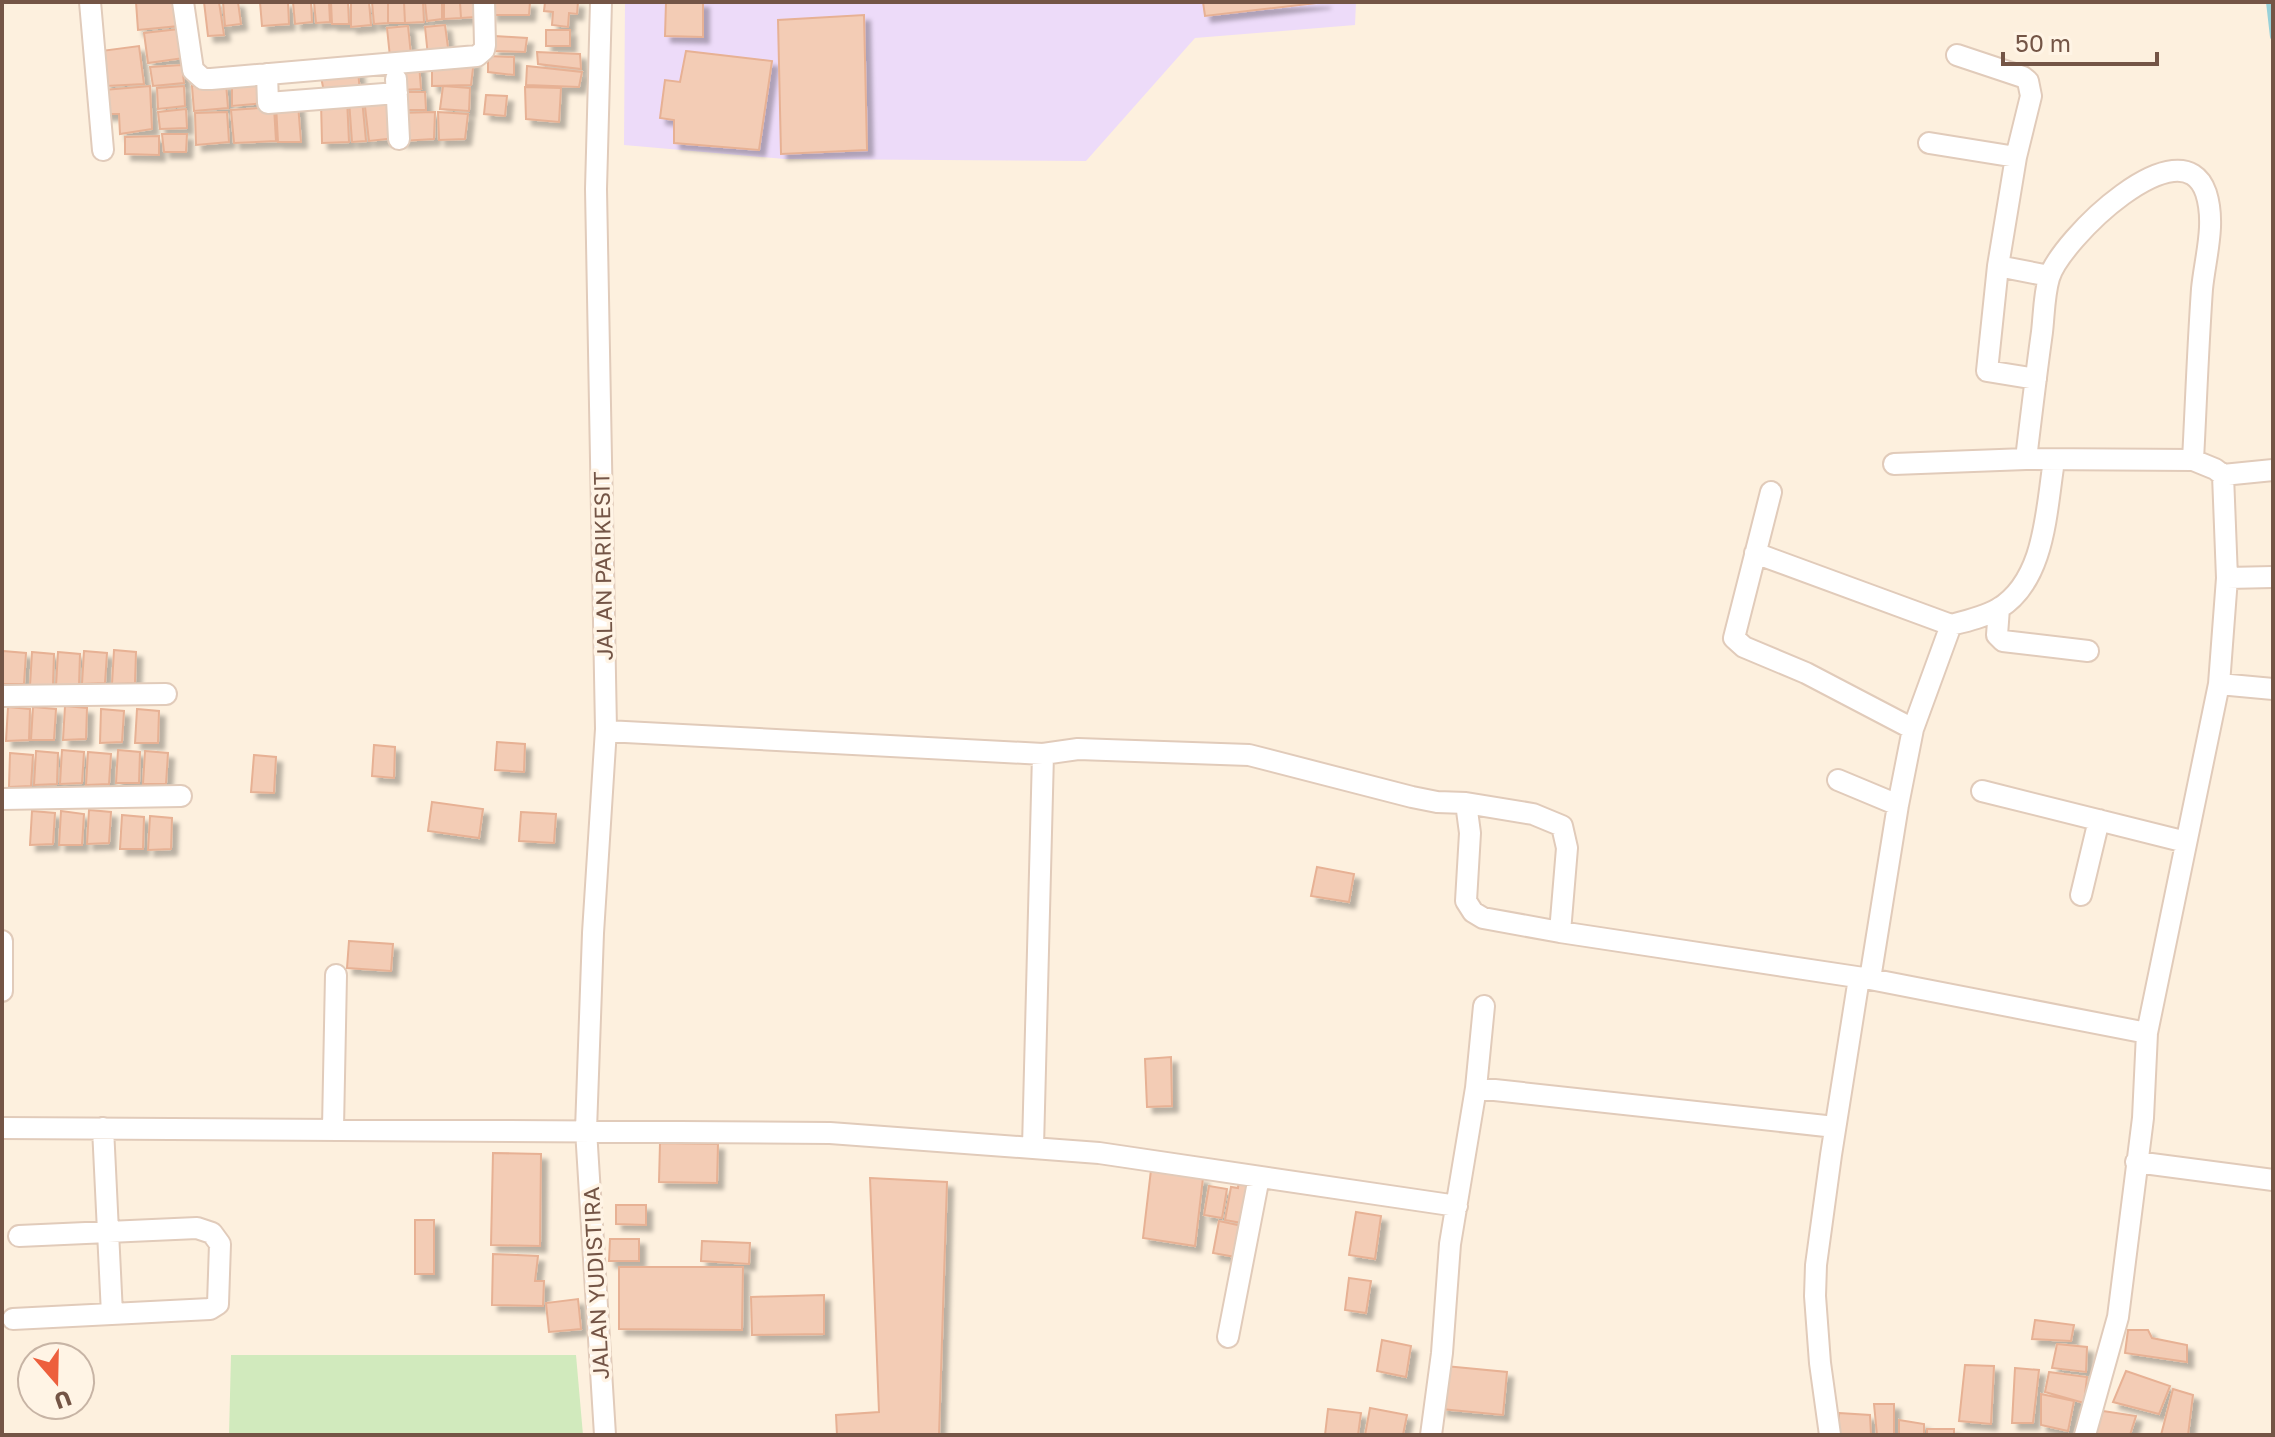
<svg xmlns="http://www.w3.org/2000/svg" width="2275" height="1437" font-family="'Golos Text',sans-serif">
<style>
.education{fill:#eddbf9}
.green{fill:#d1eabd}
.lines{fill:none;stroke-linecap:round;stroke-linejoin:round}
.stream{stroke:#98d1d9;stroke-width:6}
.building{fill:#f3ccb5;stroke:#e7b194;stroke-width:2;filter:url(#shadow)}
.minor-casing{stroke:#e1cbba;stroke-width:24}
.minor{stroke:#fff;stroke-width:20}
.labels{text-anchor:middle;stroke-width:7;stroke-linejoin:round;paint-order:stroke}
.street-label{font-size:22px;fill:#745546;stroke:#fff4e5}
</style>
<defs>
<filter id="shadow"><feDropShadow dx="6" dy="6" stdDeviation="2" flood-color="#0004"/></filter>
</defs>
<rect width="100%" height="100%" fill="#fdf0de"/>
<!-- education -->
<path class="education" d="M625,2H1356L1355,25L1195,38L1086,161L785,159L624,145Z"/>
<!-- green -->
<path class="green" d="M231,1355H576L583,1435H229Z"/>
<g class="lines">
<!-- stream -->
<path class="stream" d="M2269,2L2273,37"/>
</g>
<!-- building -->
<path class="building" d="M136,2H176L179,26L138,30Z
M204,2H219L224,35L208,36Z
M223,2H238L241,24L225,26Z
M260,2H288L289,24L262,26Z
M293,2H311L312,22L295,24Z
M314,2H329L330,22L316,23Z
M331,2H348L349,24H332Z
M351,2H369L371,25L351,27Z
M372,2H388V23L374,24Z
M388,2H404L405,23H388Z
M404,2H423L424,22L405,23Z
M425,2H442V19L427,21Z
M444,2H460L461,18L444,19Z
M460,2H476V17L461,18Z
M492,2H530L529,15H491Z
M545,2H578L577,14L569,13L568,27L552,25L553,12L544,11Z
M666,2H703V37L665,36Z
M1203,2H1325L1205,16Z
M864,15L867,150L781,154L778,20Z
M445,25L449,55L428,56L425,27Z
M408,26L411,55L390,57L387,28Z
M179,29L184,58L148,63L144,33Z
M546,30H570V46H546Z
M494,36L527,38L525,52L493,51Z
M139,46L144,84L106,86L101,51Z
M686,51L772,61L759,150L674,143V120L660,118L665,80L680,82Z
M537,52L580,54L581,69L538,64Z
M488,56L514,57V75L488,72Z
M474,60L471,85L432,86V62Z
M419,64L421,89L400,90L399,67Z
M182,65L184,83L153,86L150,67Z
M527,66L582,72L579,87L526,85Z
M358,70L360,93L325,97L320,72Z
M263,78L264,103L232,106V81Z
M226,83L228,108L194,111L192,86Z
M150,86L152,129L120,134L119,114H104V90Z
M184,86L185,106L158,109L157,88Z
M443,86L470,88L469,111L440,109Z
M525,87L561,88L559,122L526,119Z
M397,92H425L426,110H398Z
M391,94L396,138L369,141L364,98Z
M486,95L507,96L505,116L484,114Z
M347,99L349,142L322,143L321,102Z
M362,99L366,141L352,142L349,100Z
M298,104L301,142H278L276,105Z
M274,107L276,141L234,143L231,110Z
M186,109L187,128L160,129L158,112Z
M227,112L229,142L196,145L195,113Z
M435,112L434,139L401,141L398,113Z
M438,112L468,114L465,139L439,140Z
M162,134H187L186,152H164Z
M159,136V155L125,154V137Z
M114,650L136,652L135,683L112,684Z
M3,651L26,653L24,684H2Z
M84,651L107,653L105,683L82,684Z
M32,652L54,654L53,685L30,686Z
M58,652L80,654L79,685L56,686Z
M65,706L87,708L86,739L63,740Z
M8,707L30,709L29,740L6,741Z
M33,707L56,709L54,740H31Z
M101,709L124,711L122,742L100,743Z
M137,709L159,711L158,743H135Z
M497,742L525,744L524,772L495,770Z
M374,745L395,747L394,778L372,776Z
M62,750L84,752L82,783L60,784Z
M118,750L140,752L139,783H116Z
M36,751L58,753L57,784L34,785Z
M145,751L168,753L166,784H143Z
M88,752L111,754L109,784L86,785Z
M10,753L33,755L31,786L9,787Z
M254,755L276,757L274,793L251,792Z
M432,802L483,809L479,838L428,831Z
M89,810L111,812L109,843L87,844Z
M32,811L55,813L53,844L30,845Z
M61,811L84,814L82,845H59Z
M521,812L556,814L554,843L519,841Z
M122,815L144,817L143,849H120Z
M150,816L172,818L171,849L148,850Z
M1317,867L1354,874L1349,902L1311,896Z
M349,941L393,944L391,971L347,968Z
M1171,1057L1172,1106L1147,1107L1145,1059Z
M660,1143L718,1144L717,1183L659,1182Z
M493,1153L541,1154L540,1246L491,1245Z
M1151,1170L1203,1178L1195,1246L1143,1238Z
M870,1178L947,1182L939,1435H837L836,1415L879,1412Z
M1239,1179L1255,1182L1247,1224L1225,1220L1231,1187L1238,1188Z
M1209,1186L1227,1189L1222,1218L1204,1215Z
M616,1205H646V1225L616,1224Z
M1356,1212L1381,1216L1375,1259L1349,1255Z
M415,1220H434V1274H415Z
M1219,1221L1247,1227L1241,1258L1213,1253Z
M610,1239H639V1261H609Z
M702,1241L750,1243L749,1264L701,1261Z
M493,1254L538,1256L535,1281H544L543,1306L492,1305Z
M619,1267H743L742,1330L619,1329Z
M1349,1278L1371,1281L1366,1313L1345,1310Z
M824,1295V1334L752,1335L751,1297Z
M578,1299L581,1329L549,1332L546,1303Z
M2035,1320L2074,1325L2071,1341L2032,1339Z
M2128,1330H2148L2152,1338L2187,1345V1362L2125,1353Z
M1382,1340L1411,1346L1406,1377L1377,1371Z
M2057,1344L2087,1347L2086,1372L2052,1368Z
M1965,1365L1994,1366L1991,1424L1959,1421Z
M1445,1366L1507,1372L1503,1415L1441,1409Z
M2015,1368L2039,1370L2033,1423H2012Z
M2126,1371L2170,1386L2159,1414L2113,1402Z
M2049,1372L2087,1377L2084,1403L2045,1392Z
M2173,1389L2193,1395L2188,1435H2161Z
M2041,1394L2074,1401L2068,1431L2041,1425Z
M1874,1404H1894V1435H1877Z
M1370,1408L1407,1415L1403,1435H1365Z
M1328,1409L1361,1413L1358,1435H1325Z
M2103,1411L2136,1416L2130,1435H2095Z
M1839,1413L1870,1415L1871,1435H1839Z
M1899,1420L1924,1424V1435H1899Z
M1927,1429H1954V1435H1927Z"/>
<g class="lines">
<!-- minor casing -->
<g class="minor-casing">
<path id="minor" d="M90,2L103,150
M183,2L193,70L203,79H211L477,56L484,50L485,45L484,2
M601,2L596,189L606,729L593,933L586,1130L605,1435
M1957,55L2023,77L2028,81L2031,96L2016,157L1998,266
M267,74L268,103L397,93
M396,79L399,139
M1929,143L2016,157
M2036,379L1987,371L1998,266L2049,276
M2026,459C2031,417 2036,375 2042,332C2044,315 2044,295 2049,278C2060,240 2182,122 2206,193C2216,224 2205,258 2202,289C2198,346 2196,403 2193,460
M1894,464L2026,459L2193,460L2215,469L2223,475
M1771,492L1734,638L1744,647L1806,673L1913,729
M1755,553L1951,625C1967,621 1984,617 1998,609C2046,580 2046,509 2054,461
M2227,578L2273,577
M1999,608L1997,635L2003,641L2088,651
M2219,684L2273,689
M2,696L166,694
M606,731L1043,754L1078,749L1249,755L1412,797L1437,802L1466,803L1470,833L1466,901L1473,912L1483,918L1560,932L1870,979L2147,1033
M1838,780L1898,805
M1982,791L2186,842
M2,799L181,796
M1466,803L1533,814L1562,826L1567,848L1560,932
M2081,895L2099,820
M2,941V991
M1870,979L1898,805L1913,729L1951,625
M1476,1088L1835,1127
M2,1128L830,1133L1099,1153L1457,1206
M103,1128L112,1314
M333,1128L336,975
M1033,1147L1043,754
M2136,1162L2273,1180
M13,1319L210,1309L218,1304L220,1244L212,1233L197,1228L19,1236
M1228,1337L1259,1177
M1431,1435L1442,1353L1450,1244L1476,1088L1484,1006
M1830,1435L1820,1363L1815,1296L1816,1265L1831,1155L1859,978
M2085,1435L2118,1317L2143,1118L2147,1033L2219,684L2227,578L2223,475L2273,470"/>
</g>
<!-- minor -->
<use href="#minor" class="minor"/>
</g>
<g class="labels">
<!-- street labels -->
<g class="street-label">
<text transform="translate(603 566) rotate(-91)" y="8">JALAN PARIKESIT</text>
<text transform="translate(596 1283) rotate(-93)" y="8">JALAN YUDISTIRA</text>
</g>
</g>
<!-- border -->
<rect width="2275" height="1437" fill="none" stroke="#745546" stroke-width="8"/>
<!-- north arrow -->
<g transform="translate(56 1381) rotate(160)"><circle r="38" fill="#fff4e5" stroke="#c7b4a5" stroke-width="2"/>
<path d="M0-6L14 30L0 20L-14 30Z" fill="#ed5f3d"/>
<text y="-12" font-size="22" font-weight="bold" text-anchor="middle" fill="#745546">U</text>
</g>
<!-- scale -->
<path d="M2003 52v12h154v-12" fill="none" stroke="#745546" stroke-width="4"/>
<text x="2015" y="52" font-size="24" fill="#745546" stroke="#fff4e5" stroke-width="6" paint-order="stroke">50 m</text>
</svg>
